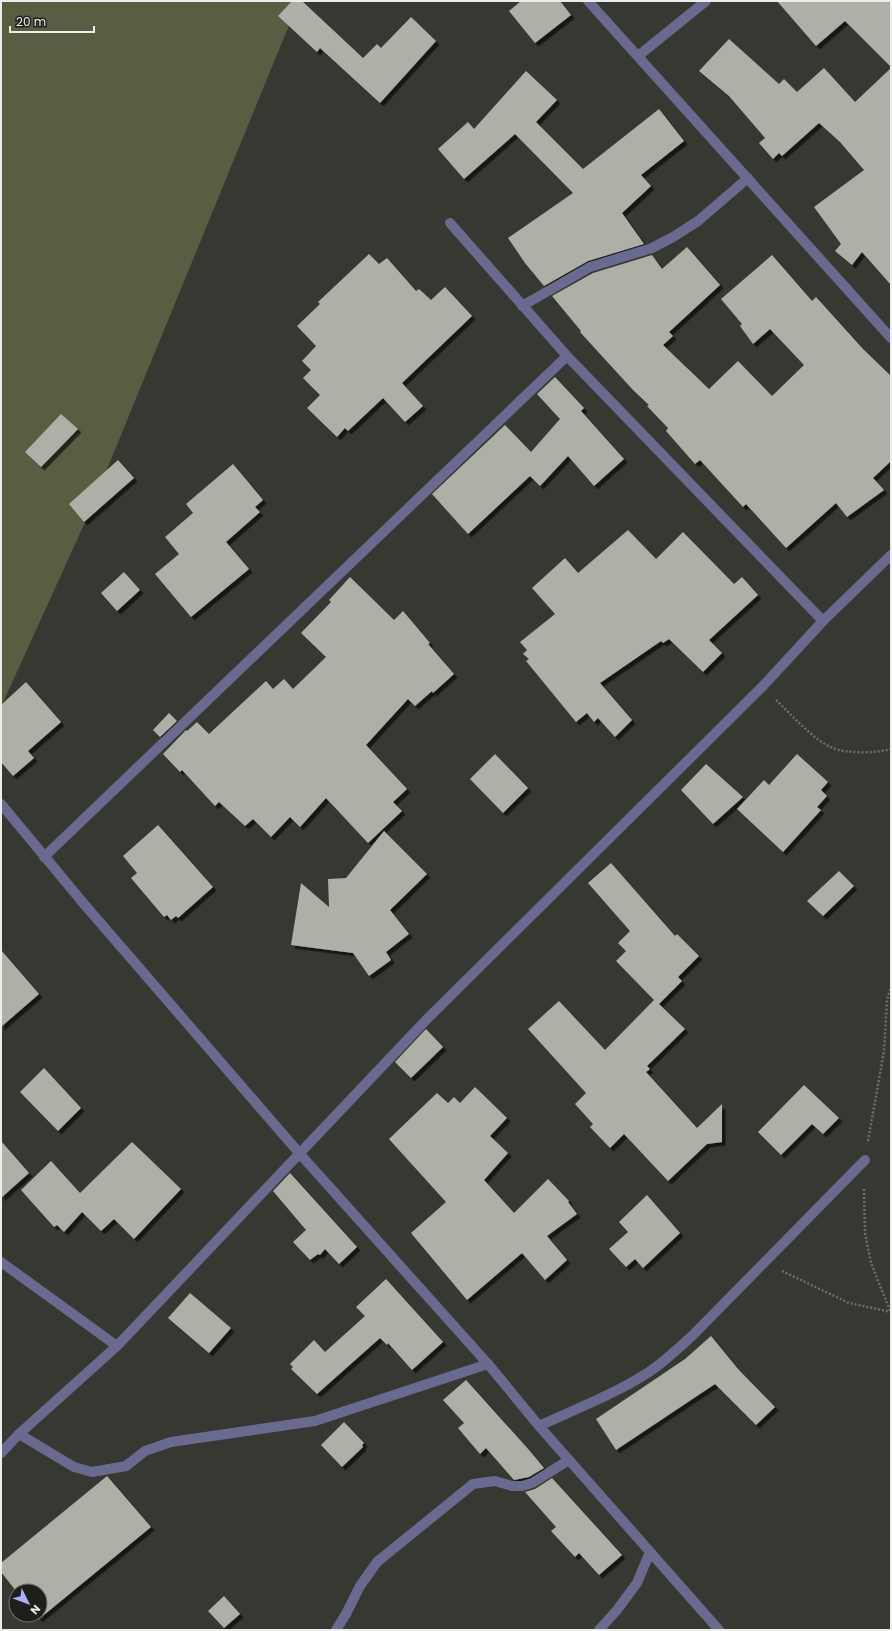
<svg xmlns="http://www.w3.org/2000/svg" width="892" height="1631" font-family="Poppins,sans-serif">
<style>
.green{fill:#5a5d41}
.building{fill:#aeafa6;filter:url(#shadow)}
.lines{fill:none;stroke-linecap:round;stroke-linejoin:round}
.path{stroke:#6e6f69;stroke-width:2.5;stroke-dasharray:2 2;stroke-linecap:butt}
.lane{stroke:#6a698f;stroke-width:10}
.street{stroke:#6a698f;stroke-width:10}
</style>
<defs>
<filter id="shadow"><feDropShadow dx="3.5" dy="3.5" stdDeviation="0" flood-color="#0009"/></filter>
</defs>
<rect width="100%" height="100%" fill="#373831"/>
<!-- green -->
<path class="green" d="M1,1H299L87,518L1,707Z"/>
<!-- building -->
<path class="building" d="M292,1H302L363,58L377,44L381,48L411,17L436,41L380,103L320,48L317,52L278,16Z
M521,1H560L571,15L535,43L509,11Z
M777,1H891V67L845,21L816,46Z
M729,39L779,84L784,79L797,92L824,68L855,102L891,68V285L862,252L852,265L835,251L841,244L814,207L864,170L840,142L819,123L782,156L779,153L773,159L759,143L765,138L729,96L699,71Z
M526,71L557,100L536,122L583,169L659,109L684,141L641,175L651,186L622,213L644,244L588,261L544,286L525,263L508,238L573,193L515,134L464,179L438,149L468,122L474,129Z
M687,247L720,285L669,332L673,336L663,345L709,389L738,361L772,396L804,365L770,329L753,344L740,326L742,324L721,299L772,255L812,301L816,297L863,349L891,376V461L873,478L884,490L847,517L836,503L786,548L746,504L743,507L700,460L695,464L666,431L668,428L647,406L649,405L633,390L580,332L581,331L552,296L593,273L652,255L662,269Z
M369,254L379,264L387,258L416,291L419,289L431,300L445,287L472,316L402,383L423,406L405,422L383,398L348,431L345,428L337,437L307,408L320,395L303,378L311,370L302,361L316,346L297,326L320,304L318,302Z
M555,377L584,408L581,411L624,459L594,486L568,456L540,486L530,476L468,534L432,494L505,425L531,452L560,419L537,394Z
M61,414L78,429L41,467L25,452Z
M118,460L134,478L84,522L69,504Z
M233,464L263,500L255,507L260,512L226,542L249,569L191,617L155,574L179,554L165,537L193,513L186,504Z
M628,530L656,559L683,532L734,584L742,577L758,595L709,640L722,653L703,672L669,639L663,643L661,641L600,683L632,720L615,737L598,718L594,722L587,713L576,722L526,661L529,659L523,654L527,650L520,642L555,614L532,588L565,558L578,573Z
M124,572L140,590L117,611L101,593Z
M350,577L394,620L403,611L430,643L428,644L454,674L433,693L432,691L415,706L408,699L366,745L407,789L393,802L402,811L368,843L326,798L300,827L290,817L271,837L253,819L245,826L219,802L215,806L182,770L180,772L163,754L186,730L187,731L197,722L209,734L266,681L273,689L284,679L293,689L326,657L301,633L331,602L329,600Z
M26,682L61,722L28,751L34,758L13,776L1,762V705Z
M169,713L177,721L160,737L153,730Z
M495,754L528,788L503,813L470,779Z
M797,754L828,782L821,790L827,796L817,807L821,810L783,852L737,809L764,780L769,785Z
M706,764L743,797L713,824L681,790Z
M158,825L213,887L178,918L176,916L171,920L167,915L164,917L131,878L137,873L123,856Z
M384,831L427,874L390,910L409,934L386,952L391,960L369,976L353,953L291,945L301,883L329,907L328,879L346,878Z
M611,863L675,936L677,934L699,956L678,977L682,981L659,1004L685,1029L647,1066L650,1069L646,1072L697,1128L722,1104V1142L707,1144L668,1181L624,1134L610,1148L590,1127L593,1124L575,1104L586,1093L528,1029L559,1001L605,1050L654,1000L616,961L626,951L618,943L630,931L588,883Z
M839,871L854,886L823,916L807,901Z
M1,950L39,994L1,1027Z
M426,1029L443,1047L411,1078L395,1062Z
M44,1068L81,1108L58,1131L20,1092Z
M804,1085L839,1118L823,1134L812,1124L781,1155L758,1132Z
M475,1087L507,1118L490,1136L508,1153L484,1180L514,1213L548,1179L569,1201L568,1202L577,1214L547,1236L567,1260L545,1280L522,1253L467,1300L411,1233L446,1202L389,1139L437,1093L448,1103L454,1097L460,1103Z
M1,1141L29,1173L1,1198Z
M132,1142L181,1189L134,1239L114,1219L101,1231L82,1212L64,1232L57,1225L54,1227L21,1190L51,1161L80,1193Z
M290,1173L357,1247L339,1264L325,1249L320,1255L318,1254L310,1260L293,1242L306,1230L273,1191Z
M647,1195L680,1233L643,1268L635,1259L626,1267L609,1249L628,1232L619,1222Z
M386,1279L443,1342L412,1370L388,1343L387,1345L380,1338L317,1394L291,1369L293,1367L290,1364L314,1340L325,1352L365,1316L356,1307Z
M190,1293L231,1328L209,1353L168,1318Z
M711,1336L738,1369L775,1407L756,1425L715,1384L616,1450L596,1419L685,1359Z
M466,1380L529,1450L544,1468L529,1477L514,1480L486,1448L480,1454L458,1428L464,1423L443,1400Z
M344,1422L364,1443L362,1445L363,1447L342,1467L321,1445Z
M107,1476L151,1527L39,1619L36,1615H40V1591H16L1,1572V1563Z
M552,1478L622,1555L599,1575L579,1553L575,1557L551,1531L556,1527L525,1492L535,1489Z
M224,1596L240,1614L224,1628L208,1611Z"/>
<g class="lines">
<!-- path -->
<path class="path" d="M776,700C791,714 814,741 833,748C846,754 877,753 891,749
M868,1141L884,1051L887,1000L891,987
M864,1189L865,1233L871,1263L891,1313
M782,1271L849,1303L891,1312"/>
<!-- lane -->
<path class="lane" d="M19,1434L74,1467L92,1472L126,1466L145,1451L171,1442L315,1421L488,1364
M336,1630L346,1614L360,1586L377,1562L473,1484L495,1481L512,1486H522L532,1483L569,1460"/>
<!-- street -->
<path class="street" d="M588,1L891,338
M638,56L706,1
M450,223L567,356L823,621
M522,306L590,267L652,248L673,237L698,221L748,178
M1,804L84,904L300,1154L488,1364L539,1426L719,1630
M44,857L567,356
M1,1262L117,1346
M539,1426C574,1410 617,1393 649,1372C665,1361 679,1348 693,1335L865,1160
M1,1453L19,1434L117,1346L427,1019L762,687L823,621L891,555
M599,1630L617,1610L637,1583L650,1552"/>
</g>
<!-- border -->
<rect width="892" height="1631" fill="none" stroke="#edeee9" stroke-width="4"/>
<!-- north arrow -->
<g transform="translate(28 1603) rotate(132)"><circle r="19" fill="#1e1f1b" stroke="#71726d"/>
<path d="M0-3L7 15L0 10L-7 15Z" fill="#afaefa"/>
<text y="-6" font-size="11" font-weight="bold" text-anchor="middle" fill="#edeee9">N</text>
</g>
<!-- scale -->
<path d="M10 26v6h84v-6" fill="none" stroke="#edeee9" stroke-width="2"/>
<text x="16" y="26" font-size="12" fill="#edeee9" stroke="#1e1f1b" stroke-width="3" paint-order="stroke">20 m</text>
</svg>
